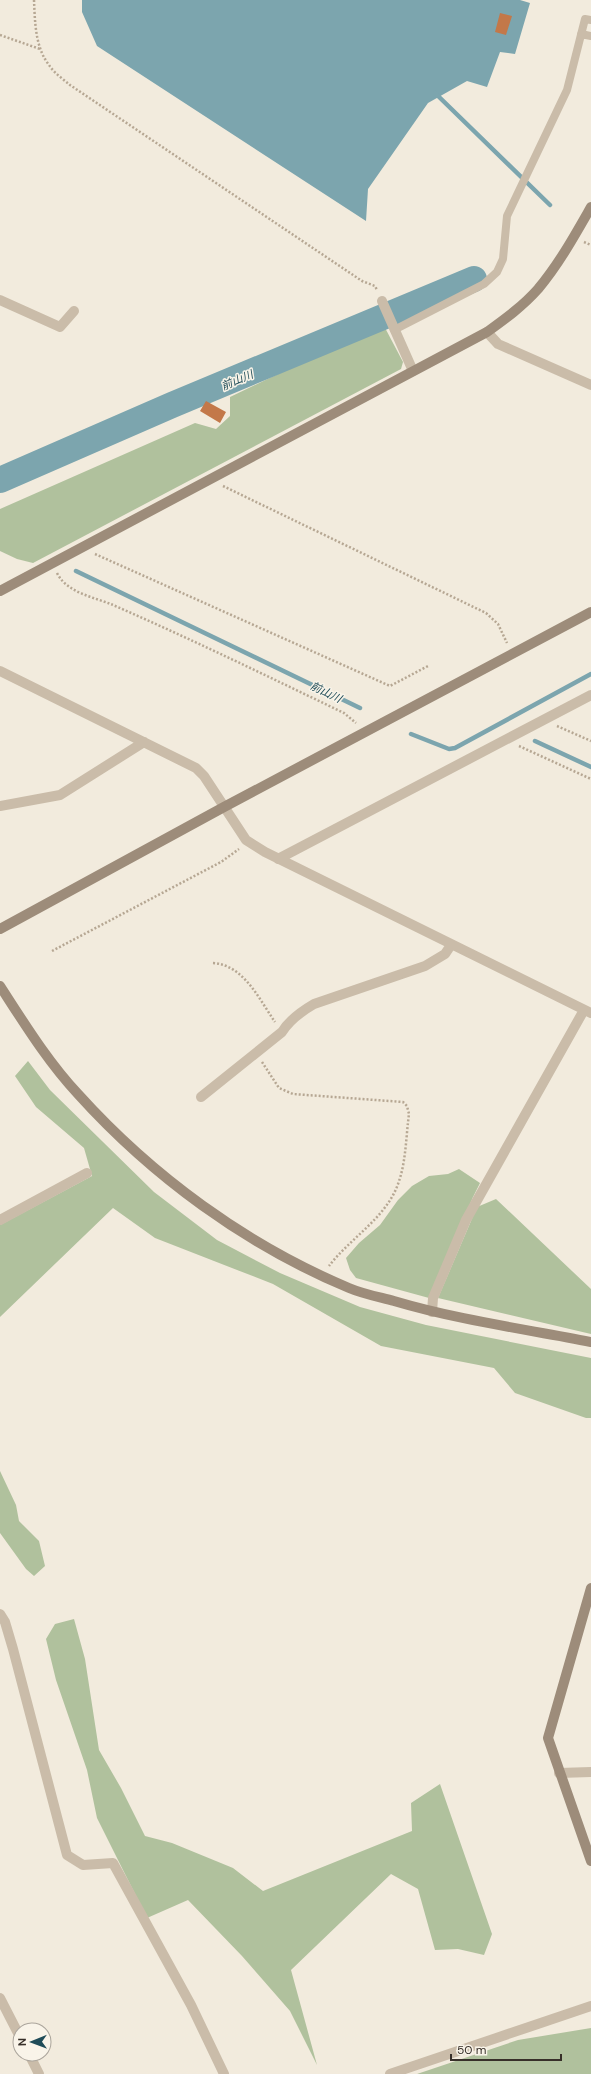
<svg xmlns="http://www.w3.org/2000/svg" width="591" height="2074" font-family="'DM Sans','Noto Sans JP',sans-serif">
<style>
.green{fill:#b0c19d}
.water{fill:#7ca5ae}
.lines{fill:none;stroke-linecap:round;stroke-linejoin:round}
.stream{stroke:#7ca5ae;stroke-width:4.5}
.river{stroke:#7ca5ae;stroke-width:26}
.building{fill:#c37849}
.path{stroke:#b6a793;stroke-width:2.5;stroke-dasharray:2 2;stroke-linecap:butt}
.lane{stroke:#cabca9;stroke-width:8}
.street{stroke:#cabca9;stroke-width:10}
.secondary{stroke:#9d8c7a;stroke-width:10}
.labels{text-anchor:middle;stroke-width:3;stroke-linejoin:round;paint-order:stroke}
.water-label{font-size:11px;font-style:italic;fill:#1f4c58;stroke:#f9f4e9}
</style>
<rect width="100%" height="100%" fill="#f2ebdd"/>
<!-- green -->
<path class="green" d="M383,324L403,362L401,369L33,563L17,559L0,551V509L195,423L216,429L230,416V397Z
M28,1061L50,1090L154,1192L217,1240L280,1273L360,1307L426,1325L591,1358V1418H586L515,1393L494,1368L381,1346L273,1284L155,1238L113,1208L0,1317V1225L92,1176L84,1148L36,1107L15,1076Z
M459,1169L480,1183L473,1197L429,1298L356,1278L350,1270L346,1258L359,1243L380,1225L398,1200L412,1186L429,1176L448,1174Z
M496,1199L591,1289V1334L438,1298L477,1207Z
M0,1471L16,1505L19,1521L39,1541L45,1566L34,1576L26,1569L0,1533Z
M74,1619L85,1659L99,1750L121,1788L145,1836L172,1843L233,1868L263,1891L412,1831L411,1803L440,1784L492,1934L484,1955L458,1949L435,1950L418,1889L391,1874L291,1970L317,2065L290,2011L242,1956L188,1900L147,1918L97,1818L87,1770L56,1680L46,1639L55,1624Z
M591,2028V2074H417L518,2040Z"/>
<!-- water -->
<path class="water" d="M82,0H520L530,3L515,54L500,52L487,87L467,81L428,103L368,189L366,221L97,46L82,12Z"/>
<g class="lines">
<!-- stream -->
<path class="stream" d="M435,93L550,205
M76,571L360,708
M411,734L449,749L455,748L591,674
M535,741L591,767"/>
<!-- river -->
<path class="river" d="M0,480L172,405L474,279"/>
</g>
<!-- building -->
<path class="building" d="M500,13L512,16L506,35L495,32Z
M206,401L226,412L220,423L200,411Z"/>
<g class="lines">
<!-- path -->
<path class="path" d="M34,0C35,22 35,47 49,65C54,73 63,79 70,85L362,281L375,286L377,290
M0,35L40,49
M584,242L591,245
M223,486L486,613L498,624L507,643
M95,554L390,686L428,666
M57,573C67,593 94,597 113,605C191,639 267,676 344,713L356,723
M557,726L591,741
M519,746L591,779
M52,951L221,862L239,849
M213,963C244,965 259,999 275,1022
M262,1062L279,1088L293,1094L403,1102L407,1106L409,1114C406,1136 406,1161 399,1181C388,1217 351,1237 329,1266"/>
<!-- lane -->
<path class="lane" d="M581,34L591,36
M394,330L484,284L497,272L503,259L507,216L567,90L585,19L591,20"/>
<!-- street -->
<path class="street" d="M0,300L60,327L74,311
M382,301L413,371
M487,332L498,344L591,385
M0,671L196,768L204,776L246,840L265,852L591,1013
M0,806L60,795L144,742
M278,859L591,695
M201,1097L282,1032C290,1019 302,1011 314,1004L425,966L445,954L451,945
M0,1220L87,1173
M432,1312L433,1298L466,1220L584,1010
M0,1614L5,1622L13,1649L67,1855L83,1865L113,1863L191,2005L224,2074
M559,1773L591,1772
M0,1998L20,2037
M29,2054L39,2074
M390,2074L591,2006"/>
<!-- secondary -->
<path class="secondary" d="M0,591L487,332C505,319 523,306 538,289C559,264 575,235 591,207
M0,929L224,807L591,612
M0,986C24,1023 48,1062 78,1094C152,1176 246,1245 349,1288C363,1294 379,1297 394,1301C458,1320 525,1329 591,1342
M591,1588L548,1738L591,1861"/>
</g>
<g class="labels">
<!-- water labels -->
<g class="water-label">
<text transform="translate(237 380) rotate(-23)" y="4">前山川</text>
<text transform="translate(326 692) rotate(26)" y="4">前山川</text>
</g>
</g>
<!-- north arrow -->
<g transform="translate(32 2042) rotate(269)"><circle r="19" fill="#f9f4e9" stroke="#aba59c"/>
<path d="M0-3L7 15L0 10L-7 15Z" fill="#1f4c58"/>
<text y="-6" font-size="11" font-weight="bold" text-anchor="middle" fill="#372f29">N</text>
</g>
<!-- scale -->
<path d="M451 2054v6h110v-6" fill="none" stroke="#372f29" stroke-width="2"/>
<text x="457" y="2054" font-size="12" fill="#372f29" stroke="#f9f4e9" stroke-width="3" paint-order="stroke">50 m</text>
</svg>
